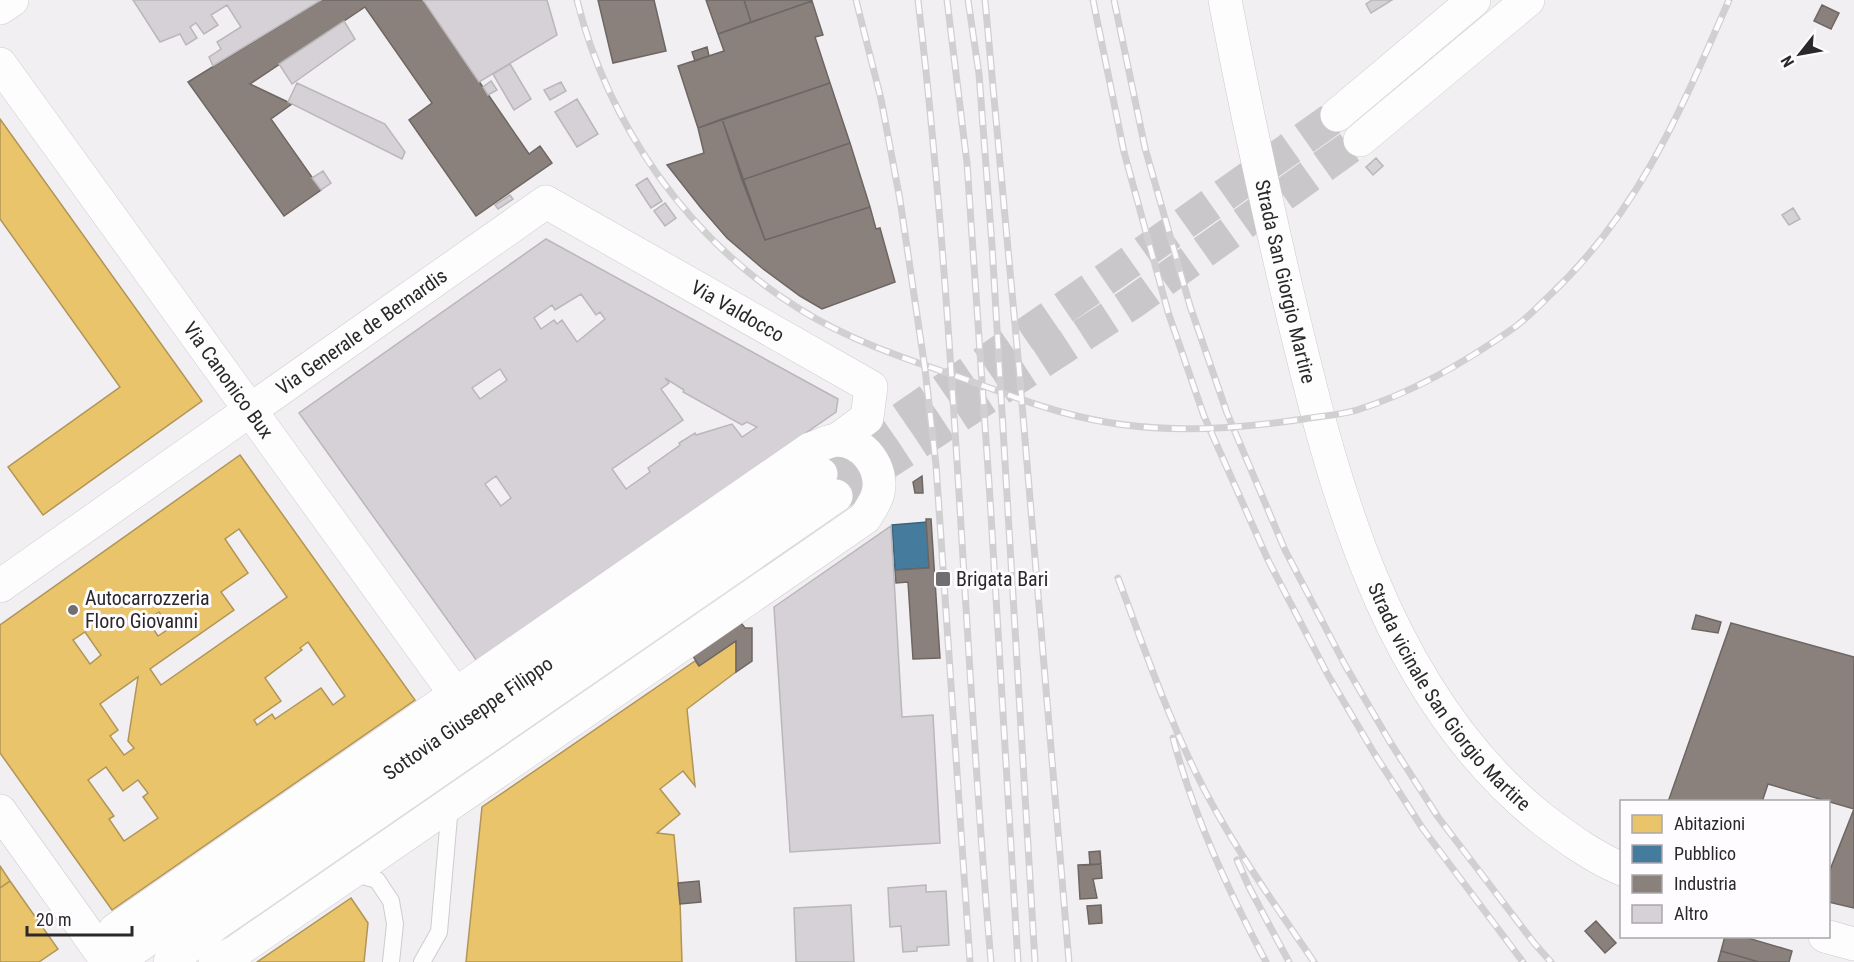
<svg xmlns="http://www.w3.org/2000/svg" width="1854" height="962" font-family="'Roboto Condensed',sans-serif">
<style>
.homes{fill:#e9c46a;stroke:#b09557;stroke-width:1.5;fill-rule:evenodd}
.public{fill:#457b9d;stroke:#3d627a;stroke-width:1.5}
.industry{fill:#8a817c;stroke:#6d6663;stroke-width:1.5}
.building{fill:#d6d1d6;stroke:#b9b7b9;stroke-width:1.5;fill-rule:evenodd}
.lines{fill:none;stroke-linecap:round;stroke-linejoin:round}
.secondary-tunnel{stroke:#cac7ca;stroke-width:33;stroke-dasharray:33 16;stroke-linecap:butt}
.lane-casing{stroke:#ceccce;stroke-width:18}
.street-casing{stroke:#ceccce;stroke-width:34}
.secondary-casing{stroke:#ceccce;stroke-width:34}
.lane{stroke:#fdfdfd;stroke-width:16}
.street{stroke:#fdfdfd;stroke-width:33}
.secondary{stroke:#fdfdfd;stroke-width:33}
.rail-casing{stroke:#d1d0d1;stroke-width:7}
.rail{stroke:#fefcff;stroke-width:4.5;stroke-dasharray:14;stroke-linecap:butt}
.poi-dot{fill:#706e70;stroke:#fefcff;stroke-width:2}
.labels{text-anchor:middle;stroke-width:6;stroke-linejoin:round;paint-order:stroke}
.street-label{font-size:20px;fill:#2a282a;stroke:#fefcff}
.poi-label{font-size:20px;fill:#2a282a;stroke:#fefcff;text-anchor:start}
</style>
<rect width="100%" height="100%" fill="#f2eff2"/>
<!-- homes -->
<path class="homes" d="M0,119L202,401L43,515L8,467L120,387L0,219Z
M240,455L415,700L112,910L0,753V625ZM239,529L287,597L161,685L150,669L234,610L221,592L248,573L225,539ZM159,612L170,628L158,636L147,620ZM85,632L101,655L90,664L73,640ZM308,642L345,696L333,705L321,688L275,719L272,714L257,725L254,720L281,701L265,678L302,650L300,648ZM138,677L128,741L134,748L124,755L110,736L118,730L100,704ZM106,767L123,791L138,780L148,793L143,797L158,818L124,841L109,819L114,816L88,780Z
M736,641V672L687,709L695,786L683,771L660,789L680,814L657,833L674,835L680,901L682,962H466L482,807L695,661L699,666Z
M0,866L10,881L0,888Z
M10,881L58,949L39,962H0V888Z
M351,898L368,923L364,962H257Z"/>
<!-- public -->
<path class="public" d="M927,522L929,568L895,570L892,525Z"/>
<!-- industry -->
<path class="industry" d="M321,0H423L529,154L540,146L552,163L476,216L409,120L432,103L365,7L250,84L292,104L271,119L321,190L284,216L188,82Z
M598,0H654L666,51L613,63Z
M706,0H744L751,22L718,34Z
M744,0H812V1L751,22Z
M812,1L823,35L815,37L830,83L698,128L678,66L724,51L718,34Z
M1822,5L1839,13L1831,29L1814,21Z
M707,47L709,56L695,61L692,52Z
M830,83L850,143L742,180L722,119Z
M722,119L765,240L870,207L876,229L880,228L895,282L822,309L800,296L762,268L727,238L701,208L667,165L704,153L698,128Z
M850,143L870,207L765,240L742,180Z
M922,476L923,493H915L913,482Z
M926,519H931L940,658L913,659L908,582L896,583L895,570L929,568Z
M1696,615L1721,622L1718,633L1692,629Z
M741,623L745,628H752V661L736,672V641L699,666L693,656Z
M1731,623L1854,657V809L1768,784L1762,802H1668Z
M1854,809V908L1828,902V875Z
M1100,851L1101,864L1090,865L1089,852Z
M1101,864L1102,878L1093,879L1097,898L1080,899L1078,865Z
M699,881L701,902L680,904L678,883Z
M1101,905L1102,923L1089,924L1087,906Z
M1596,921L1616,943L1605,953L1585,931Z
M1725,936H1741L1792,951L1789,962H1759L1721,951Z
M1721,951L1759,962H1718Z"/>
<!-- building -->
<path class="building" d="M133,0H321L213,66L209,57L221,49L217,42L241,27L227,5L211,15L218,25L204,34L196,23L190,27L197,38L186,45L180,34L160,42Z
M423,0H547L557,35L479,82Z
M1372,0H1392L1371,13L1366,4Z
M344,21L355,39L292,84L279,64Z
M510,64L531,99L514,110L493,74Z
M491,81L497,90L488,95L483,87Z
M561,82L566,91L550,100L544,90Z
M297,83L385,124L405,152L402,159L288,102Z
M577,99L598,134L577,147L555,112Z
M1376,158L1383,166L1373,175L1366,167Z
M323,171L331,183L321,190L312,178Z
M647,178L662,201L651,208L636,185Z
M510,195L513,199L498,209L495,205Z
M665,203L676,218L665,226L654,211Z
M1793,208L1800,219L1789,225L1782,215Z
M546,239L838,399L836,412L477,661L299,413ZM581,294L596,315L600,312L605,319L577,342L562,320L557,324L554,320L541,329L534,318L552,305L555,310ZM500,369L507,380L480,399L472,388ZM665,378L684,390L683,392L742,425L747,422L757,427L742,437L732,424L696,435L695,433L679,443L680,445L648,468L650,472L626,489L612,469L683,420L661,389L669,383ZM496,476L511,498L501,506L485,484Z
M891,526L902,717L933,715L940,843L790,852L774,607Z
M926,885V892L946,891L949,945L917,947V951L903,952L901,926L890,927L888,888Z
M851,905L854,962H796L794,908Z"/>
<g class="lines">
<!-- secondary-tunnel -->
<path class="secondary-tunnel" d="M821,474L1113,274L1337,115
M836,496L1132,303L1360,140"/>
<!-- lane casing -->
<g class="lane-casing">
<path id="lane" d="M352,873L377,880L391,901L395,924L391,962
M422,962L439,932L450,805"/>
</g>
<!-- street casing -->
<g class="street-casing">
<g id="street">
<path d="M0,8L12,0"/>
<path id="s1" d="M0,64L456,695"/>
<path id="s2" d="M0,586L546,202L871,387L867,418L837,440"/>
<path d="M0,811L108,962"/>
<path d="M111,962L115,930L810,449C818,447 829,440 837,440C864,440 884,469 878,493C876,502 869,511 865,518L234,953L215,962"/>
</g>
</g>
<!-- secondary casing -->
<g class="secondary-casing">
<g id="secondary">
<path id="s3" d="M1225,0C1243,96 1264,192 1286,287C1331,477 1382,691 1542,819C1566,837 1593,857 1622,869"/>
<path d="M1337,115L1474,0"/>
<path d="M1360,140L1528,0"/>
<path d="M1825,936L1854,944"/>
<path id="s4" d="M115,962L821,474"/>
<path d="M170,962L214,925L836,496"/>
</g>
</g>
<!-- lane -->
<use href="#lane" class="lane"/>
<!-- street -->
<use href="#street" class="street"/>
<!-- secondary -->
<use href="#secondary" class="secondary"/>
<!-- rail casing -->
<g class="rail-casing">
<path id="rail" d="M577,0C608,125 688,239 798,308C848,340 906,359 962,378C996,390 1030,404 1065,413C1145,435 1222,431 1304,419C1321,416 1340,415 1357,410C1414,392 1466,362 1515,327C1527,318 1538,307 1549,296C1639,212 1681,110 1729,0
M856,0L881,99L900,200L925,369L936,465L970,962
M918,0C956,319 963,642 991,962
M947,0L967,163L990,498L1018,962
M968,0L979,74L992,245L1035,962
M985,0L1019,368L1069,962
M1093,0L1124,152L1168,312L1204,416L1268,560L1328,675L1374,753L1423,829L1523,962
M1114,0L1145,148L1190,306L1227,413L1285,550L1345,665L1390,742L1438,817L1534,943L1551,962
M1118,578C1142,642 1164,707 1194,769C1227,838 1271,899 1314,962
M1173,738C1194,817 1228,890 1266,962
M1237,860L1249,887L1289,962"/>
</g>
<!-- rail -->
<use href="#rail" class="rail"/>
</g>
<!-- markers -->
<g class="poi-dot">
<rect x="935" y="571" width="16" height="16" rx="3"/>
<circle cx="73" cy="610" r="6"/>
</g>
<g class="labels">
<!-- street labels -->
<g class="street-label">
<text dy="7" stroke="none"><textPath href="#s3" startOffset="288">Strada San Giorgio Martire</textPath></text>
<text dy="7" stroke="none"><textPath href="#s2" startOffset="888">Via Valdocco</textPath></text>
<text dy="7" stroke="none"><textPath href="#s2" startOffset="442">Via Generale de Bernardis</textPath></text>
<text dy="7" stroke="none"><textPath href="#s1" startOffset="390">Via Canonico Bux</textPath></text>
<text dy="7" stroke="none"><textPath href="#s3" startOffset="740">Strada vicinale San Giorgio Martire</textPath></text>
<text dy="7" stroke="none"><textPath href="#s4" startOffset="429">Sottovia Giuseppe Filippo</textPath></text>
</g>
<!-- poi labels -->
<g class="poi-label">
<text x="956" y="586">Brigata Bari</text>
<text x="85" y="605">Autocarrozzeria<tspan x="85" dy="23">Floro Giovanni</tspan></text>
</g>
</g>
<!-- legend -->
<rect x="1620" y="800" width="210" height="138" fill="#fefcff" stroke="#a9a7aa" stroke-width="1.5"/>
<rect x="1632" y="815" width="30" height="18" fill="#e9c46a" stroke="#a9a7aa" stroke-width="1.5"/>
<text x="1674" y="830" font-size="18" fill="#2a282a">Abitazioni</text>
<rect x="1632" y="845" width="30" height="18" fill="#457b9d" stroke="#a9a7aa" stroke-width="1.5"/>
<text x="1674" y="860" font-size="18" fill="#2a282a">Pubblico</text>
<rect x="1632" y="875" width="30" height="18" fill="#8a817c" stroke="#a9a7aa" stroke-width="1.5"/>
<text x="1674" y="890" font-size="18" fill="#2a282a">Industria</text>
<rect x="1632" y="905" width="30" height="18" fill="#d6d1d6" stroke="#a9a7aa" stroke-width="1.5"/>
<text x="1674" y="920" font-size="18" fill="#2a282a">Altro</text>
<!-- north arrow -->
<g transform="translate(1800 54) rotate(239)" stroke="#fefcff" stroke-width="4.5" paint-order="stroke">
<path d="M0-4.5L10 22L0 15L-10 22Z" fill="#2a282a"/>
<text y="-9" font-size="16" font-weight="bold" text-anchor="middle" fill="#2a282a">N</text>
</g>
<!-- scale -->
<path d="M27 926v9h105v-9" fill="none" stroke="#2a282a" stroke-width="3"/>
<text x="36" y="926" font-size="18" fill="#2a282a" stroke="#fefcff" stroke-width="4.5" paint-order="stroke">20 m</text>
</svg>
